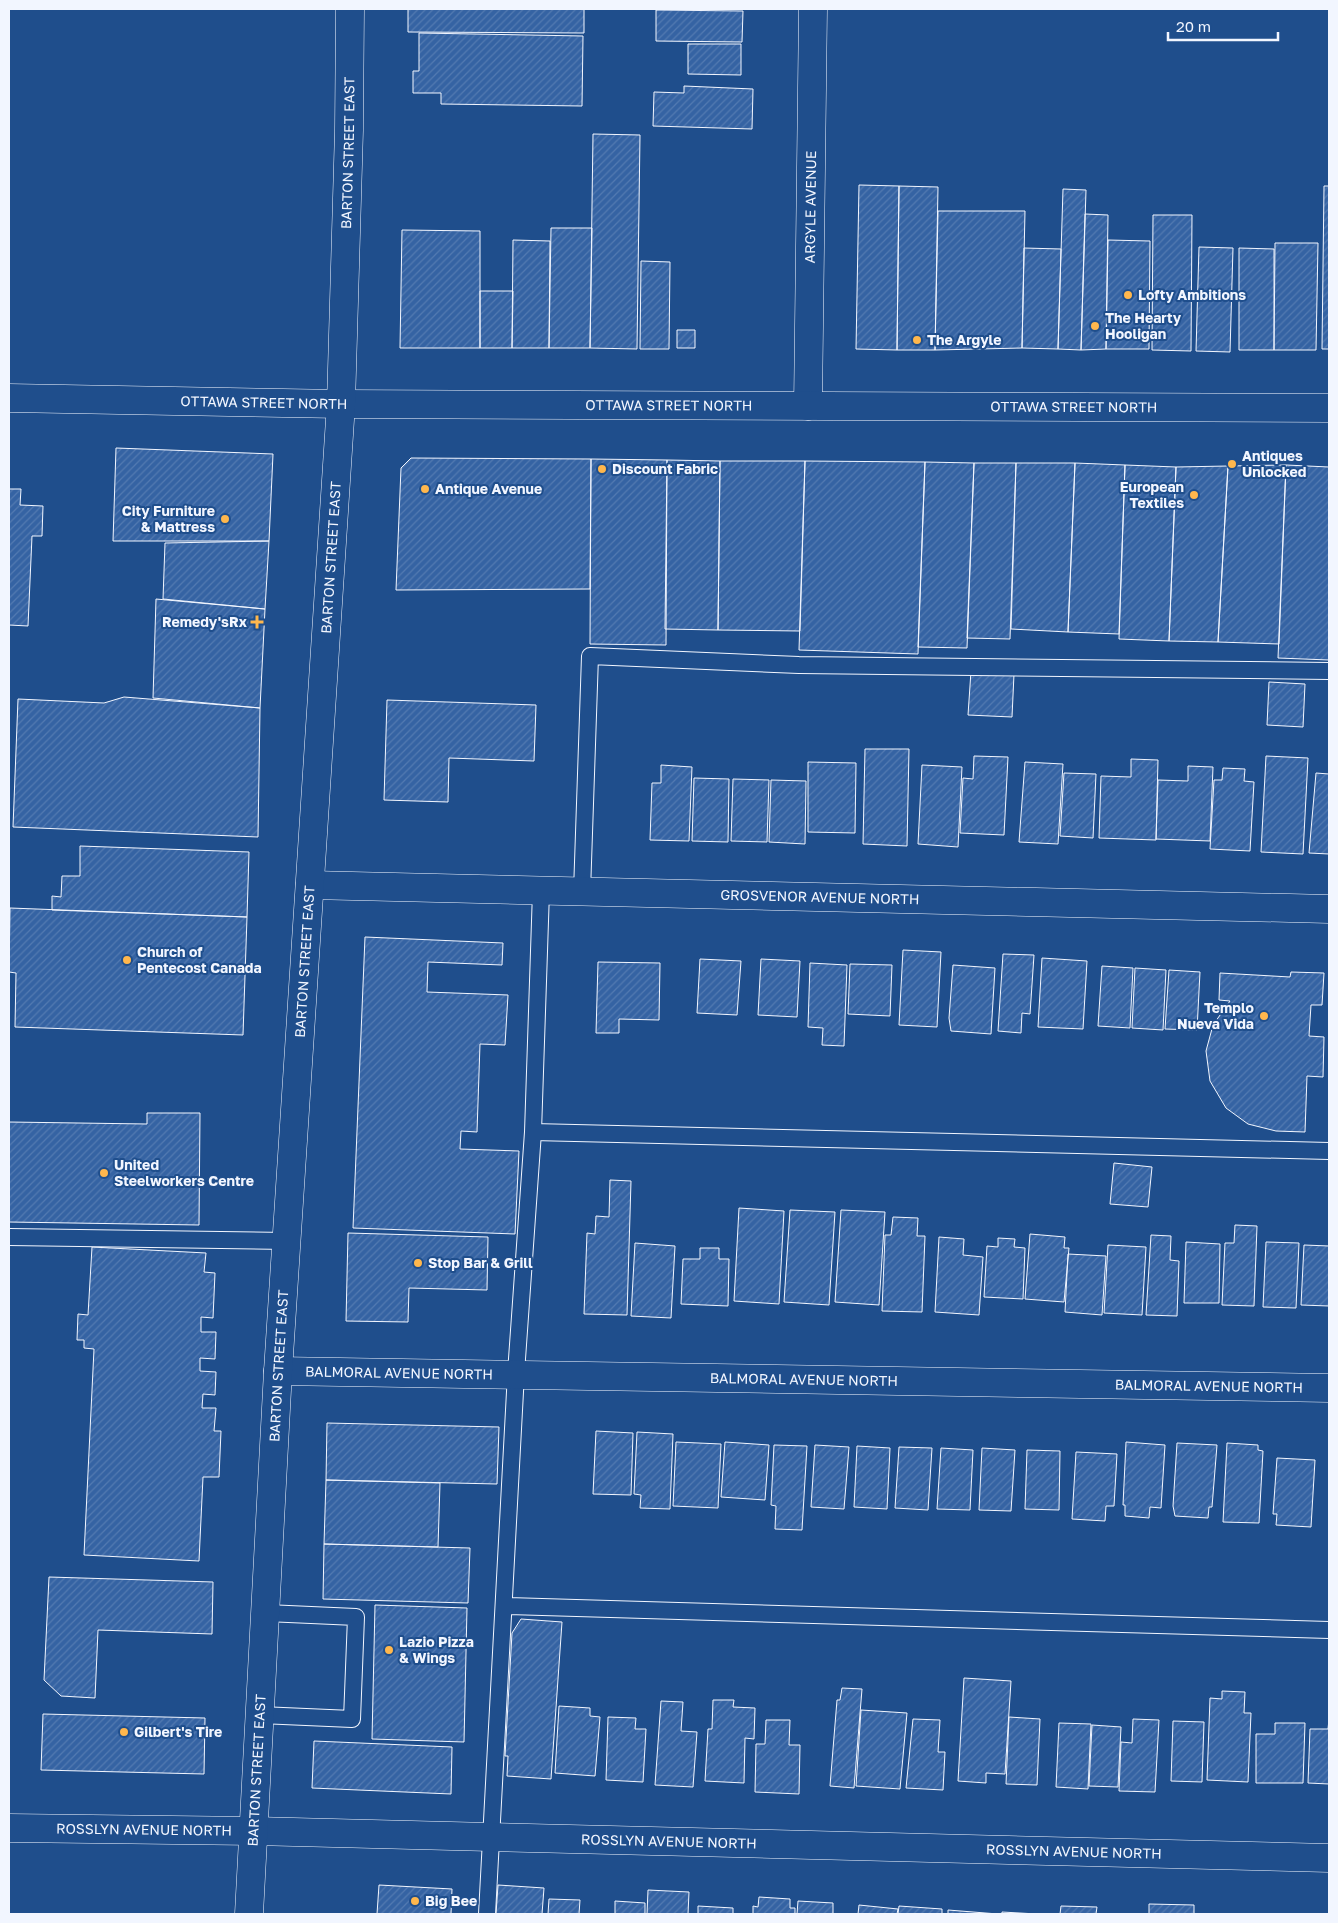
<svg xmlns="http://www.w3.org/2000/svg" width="1338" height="1923" font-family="'Golos Text',sans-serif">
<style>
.building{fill:url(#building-hatch);stroke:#f2f6ff}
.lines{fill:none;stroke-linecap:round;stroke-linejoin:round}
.service-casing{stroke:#f2f6ff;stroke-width:18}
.minor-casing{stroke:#f2f6ff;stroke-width:29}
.secondary-casing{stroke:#f2f6ff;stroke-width:29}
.service{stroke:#1f4e8c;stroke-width:16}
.minor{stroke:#1f4e8c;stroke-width:28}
.secondary{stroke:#1f4e8c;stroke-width:28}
.poi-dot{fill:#ffb74d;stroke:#1f4e8c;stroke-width:2}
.labels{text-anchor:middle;stroke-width:4;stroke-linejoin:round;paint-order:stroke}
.street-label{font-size:14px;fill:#f2f6ff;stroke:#1f4e8c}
.poi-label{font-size:14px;font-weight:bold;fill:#f2f6ff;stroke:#1f4e8c;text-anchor:start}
</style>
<defs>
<pattern id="building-hatch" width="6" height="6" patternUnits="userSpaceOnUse" patternTransform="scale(1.25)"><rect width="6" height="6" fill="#3563a3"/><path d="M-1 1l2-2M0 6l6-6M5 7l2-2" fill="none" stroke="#537ab1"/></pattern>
</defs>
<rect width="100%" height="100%" fill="#1f4e8c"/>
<!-- building -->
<path class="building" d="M408,9H584V33L408,32Z
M656,10L743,11L742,42L656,41Z
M419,33L583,36L582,106L441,104V93H413V71H419Z
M688,44H741V75L688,74Z
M684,86L753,89L752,129L653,126L654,92L684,93Z
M593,134L640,135L637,349L590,348Z
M859,185L899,186L897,350L856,349Z
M899,186L938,187L935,350H897Z
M1324,186H1329V349H1322Z
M1063,189L1086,190L1081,350L1058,349Z
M938,211H1025L1022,348L935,350Z
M1085,214L1108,215L1106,349L1081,350Z
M1153,215H1192L1191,351L1152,350Z
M551,228H592L590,348H549Z
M402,230L480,231V348H400Z
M513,240L550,241L549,348H512Z
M1108,240L1150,241L1149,349H1106Z
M1275,243H1318L1316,350H1274Z
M1199,247L1233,248L1230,352L1196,351Z
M1024,248L1061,249L1058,349L1022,348Z
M1239,248L1274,249V350H1239Z
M641,261L670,262L669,349H640Z
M480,291H513L512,348H480Z
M677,330H695V348H677Z
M116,448L273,454L269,541H113Z
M411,458L591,459L590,589L396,590L401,468Z
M591,459L667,460L666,645L590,644Z
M667,460L720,461L718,630L665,629Z
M720,461H805L800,631L718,630Z
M805,461L925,462L918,654L799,650Z
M925,462L974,463L967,648L918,647Z
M974,463H1016L1010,639L967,638Z
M1016,463H1075L1068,632L1011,629Z
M1075,463L1125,465L1119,634L1068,632Z
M1125,465L1176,467L1169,641L1119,639Z
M1286,465L1279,644L1218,642L1228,466Z
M1286,465L1329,467V660L1278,658Z
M1228,466L1218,642L1169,641L1176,467Z
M9,489H21L20,505L43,506L42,536H32L28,626L9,625Z
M269,541L265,609L163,599L165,543Z
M156,599L265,609L260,708L153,698Z
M971,671L1014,674L1012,717L968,715Z
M1269,682L1305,684L1303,727L1267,725Z
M124,697L260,708L258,837L13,827L18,699L104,703Z
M387,700L536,705L534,761L449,758L448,802L384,800Z
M865,749H909L907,846L863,844Z
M974,756L1008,757L1004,835L960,833L963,778L973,779Z
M1266,756L1308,758L1303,854L1261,852Z
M1131,759L1158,760L1156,840L1099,838L1101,776L1131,777Z
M808,762L856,763L855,833L808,832Z
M1025,762L1063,764L1058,844L1019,842Z
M661,765L692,767L689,841L650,840L652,783H661Z
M922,765L962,767L958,847L918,844Z
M1188,766L1213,767L1210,841L1156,839L1158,780L1188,781Z
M1223,768L1245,769L1244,781L1254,782L1250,851L1210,849L1214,780H1222Z
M1064,773L1096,774L1093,838L1060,836Z
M1316,773L1329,774V854L1309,853Z
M694,778L729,779L728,842L692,841Z
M733,779L769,780L767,842L731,841Z
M771,780L806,781L805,844L769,842Z
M80,846L249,852L247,917L52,910V896L61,897L62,876H80Z
M10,908L247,917L243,1035L15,1027L16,973L9,972Z
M365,937L503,943L502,965L428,962L427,992L508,995L505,1045L480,1044L477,1132L461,1131L460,1149L519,1151L515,1234L353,1228Z
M903,950L941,952L937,1027L899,1025Z
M1003,954L1034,955L1030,1014L1022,1013L1021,1033L998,1031Z
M1042,958L1087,961L1083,1029L1038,1027Z
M700,959L741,961L737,1015L697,1013Z
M761,959L800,961L797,1017L758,1015Z
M598,962L660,963L659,1020L619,1019V1033H596Z
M810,963L847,965L844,1046L822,1045L823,1028L808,1027Z
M850,964L892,965L890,1016L848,1014Z
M953,965L995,968L991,1034L951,1031L949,1018Z
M1102,966L1133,968L1130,1028L1098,1026Z
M1135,968L1166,970L1163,1030L1132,1028Z
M1169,970L1200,972L1197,1030L1165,1029Z
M1291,972L1324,973L1322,1005H1311L1309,1036L1324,1037L1323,1077L1307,1076L1305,1132L1276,1131L1248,1124L1226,1108L1210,1081L1206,1051L1213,1025L1230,1001L1219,1000L1220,973L1290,977Z
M147,1113H200L199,1225L9,1222V1122L147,1124Z
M1114,1163L1152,1167L1148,1207L1110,1204Z
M610,1180L631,1181L627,1315L584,1314L587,1233L595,1234L596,1216L609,1217Z
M739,1208L784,1211L779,1304L734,1301Z
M790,1210L835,1212L829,1305L784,1302Z
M841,1210L885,1212L879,1305L835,1302Z
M893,1217L918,1218L917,1236H925L922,1312L882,1311L885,1235H891Z
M1235,1225L1257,1226L1254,1306L1222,1305L1225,1243H1234Z
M348,1233L488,1237L487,1290L409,1288L408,1322L346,1321Z
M1030,1234L1065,1237L1064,1248H1069L1064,1302L1025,1299Z
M1151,1235L1171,1236L1170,1260L1179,1261L1177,1316L1146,1315Z
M939,1237L964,1239L963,1255L983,1257L979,1315L935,1312Z
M998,1238L1015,1239L1014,1247L1025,1248L1023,1299L984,1297L987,1246L998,1247Z
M1186,1242L1220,1244L1219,1303H1184Z
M1266,1242L1299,1243L1296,1308L1263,1307Z
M635,1243L675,1246L671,1318L631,1316Z
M1108,1245L1146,1247L1142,1315L1104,1313Z
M1304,1245L1329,1246V1306L1301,1305Z
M92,1247L206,1253L204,1272L215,1273L213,1318L201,1317V1332H216L215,1359L200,1358V1371L216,1372L215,1395L203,1394L202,1408H216L214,1431H221L219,1477H203L199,1561L84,1555L94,1349L84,1348V1340H77L78,1314L88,1315Z
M700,1248H719V1259H729L728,1306L681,1304L683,1259H700Z
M1068,1254L1106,1256L1102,1315L1065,1312Z
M327,1423L499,1427L497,1484L326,1480Z
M596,1431L633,1433L631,1495L593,1494Z
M637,1432L673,1434L670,1509L640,1508L641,1495L634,1494Z
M676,1442L721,1444L718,1508L673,1506Z
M725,1442L769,1445L765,1500L721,1497Z
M1126,1442L1165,1445L1161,1508L1150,1507L1149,1518L1125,1516V1505H1123Z
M1177,1443L1217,1445L1212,1507H1209L1208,1518L1175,1516L1173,1506Z
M1227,1443L1258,1445V1450L1263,1451L1259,1523L1223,1522Z
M774,1445L807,1446L802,1530L775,1529L776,1506L771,1505Z
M815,1445L849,1447L844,1509L811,1507Z
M857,1446L890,1448L887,1509L854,1507Z
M899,1447L932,1448L928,1510L895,1508Z
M941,1448L973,1450L970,1510L937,1509Z
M982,1448L1015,1450L1011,1511L979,1510Z
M1027,1450L1060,1451L1059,1510L1025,1509Z
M1076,1452L1117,1454L1114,1506H1106L1105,1521L1072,1519Z
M1277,1458L1315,1460L1311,1527L1276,1525L1277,1514H1273Z
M326,1480L440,1483L438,1547L324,1544Z
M324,1544L470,1548L468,1603L323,1599Z
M49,1577L213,1582L212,1634L98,1630L95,1698L61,1696L44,1680Z
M375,1605L467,1608L464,1742L372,1739Z
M521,1619L562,1622L551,1779L507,1776L508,1756H505L512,1633Z
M964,1678L1011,1681L1005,1774L986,1773V1783L958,1781Z
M842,1688L862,1689L854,1788L830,1786L837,1700H840Z
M1222,1691L1245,1692L1244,1713H1251L1248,1782L1207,1780L1210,1698L1222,1699Z
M713,1700H734L733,1707L755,1708L754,1739L745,1738L744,1783L705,1781L708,1729H712Z
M661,1701L683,1702L681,1731L697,1732L693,1787L655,1785Z
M559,1706L590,1708V1716L600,1717L595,1776L555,1773Z
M861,1710L907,1713L900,1789L856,1786Z
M43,1714L205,1718L204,1774L41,1770Z
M608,1717L636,1718L635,1729H646L643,1782L606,1780Z
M1009,1717L1040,1719L1037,1785L1006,1784Z
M913,1719L940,1720L938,1752H945L943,1790L906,1788Z
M1133,1719L1159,1720L1155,1792L1119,1791L1121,1742L1132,1743Z
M1329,1719V1784L1308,1783L1310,1729H1328Z
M766,1720H790L789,1745H800L799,1794L755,1792L756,1744H765Z
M1173,1721L1204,1722L1202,1782L1171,1781Z
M1059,1723L1091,1724L1088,1789L1056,1787Z
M1275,1723H1305L1303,1783H1256V1734H1275Z
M1092,1725L1121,1727L1118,1787L1089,1786Z
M314,1741L452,1747L451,1794L312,1788Z
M379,1885L452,1889L451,1914H377Z
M498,1885L544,1888L542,1914H496Z
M648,1890L689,1892L688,1914H647Z
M759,1897L790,1899V1908H795V1914H753V1906L758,1907Z
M549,1899L580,1900L579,1914H548Z
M615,1901L645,1903V1914H615Z
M798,1901L833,1903V1914H797Z
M1149,1904L1194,1905V1914H1149Z
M859,1905L898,1909L897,1914H858Z
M698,1906L733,1908V1914H698Z
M899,1906L942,1909V1914H898Z
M1061,1906L1097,1907L1096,1914H1060Z
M948,1910L998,1914H948Z
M1002,1912L1037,1914H1002Z"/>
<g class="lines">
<!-- service casing -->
<g class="service-casing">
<path id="service" d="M582,892L590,656L799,665L1329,671
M533,1132L1329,1151
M9,1237L287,1241
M505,1606L1329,1630
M260,1715L352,1719L356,1617L266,1613
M487,1914L516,1373L533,1132L541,891"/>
</g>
<!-- minor casing -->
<g class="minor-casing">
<g id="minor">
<path id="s1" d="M808,406L813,9"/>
<path id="s2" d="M310,885L1329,909"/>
<path id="s3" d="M278,1371L1329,1388"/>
<path id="s4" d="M9,1828L254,1831L1329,1858"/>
</g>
</g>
<!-- secondary casing -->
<g class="secondary-casing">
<g id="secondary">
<path id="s5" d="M9,398L341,404L1329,408"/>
<path id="s6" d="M249,1914L278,1371L341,404L349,130L350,9"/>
</g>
</g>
<!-- service -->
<use href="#service" class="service"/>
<!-- minor -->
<use href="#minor" class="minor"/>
<!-- secondary -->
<use href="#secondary" class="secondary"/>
</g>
<!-- markers -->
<g class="poi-dot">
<circle cx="1128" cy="295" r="5"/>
<circle cx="1095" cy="326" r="5"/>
<circle cx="917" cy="340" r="5"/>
<circle cx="1232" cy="464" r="5"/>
<circle cx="602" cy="469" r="5"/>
<circle cx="425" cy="489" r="5"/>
<circle cx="1194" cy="495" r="5"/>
<circle cx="225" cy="519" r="5"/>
<path d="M254.5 614.5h5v5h5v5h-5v5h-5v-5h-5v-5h5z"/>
<circle cx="127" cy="960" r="5"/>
<circle cx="1264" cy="1016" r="5"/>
<circle cx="104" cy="1173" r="5"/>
<circle cx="418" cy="1263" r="5"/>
<circle cx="389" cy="1650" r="5"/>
<circle cx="124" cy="1732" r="5"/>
<circle cx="415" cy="1901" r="5"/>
</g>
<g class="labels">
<!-- street labels -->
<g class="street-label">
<text dy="5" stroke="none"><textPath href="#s6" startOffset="1764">BARTON STREET EAST</textPath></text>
<text dy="5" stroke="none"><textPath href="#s1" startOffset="199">ARGYLE AVENUE</textPath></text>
<text dy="5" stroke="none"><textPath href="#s5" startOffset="255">OTTAWA STREET NORTH</textPath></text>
<text dy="5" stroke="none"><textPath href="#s5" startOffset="660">OTTAWA STREET NORTH</textPath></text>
<text dy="5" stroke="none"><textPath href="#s5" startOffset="1065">OTTAWA STREET NORTH</textPath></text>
<text dy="5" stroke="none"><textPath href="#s6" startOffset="1359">BARTON STREET EAST</textPath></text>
<text dy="5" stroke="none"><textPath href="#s2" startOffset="510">GROSVENOR AVENUE NORTH</textPath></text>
<text dy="5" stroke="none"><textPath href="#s6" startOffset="954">BARTON STREET EAST</textPath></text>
<text dy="5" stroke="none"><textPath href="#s6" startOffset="549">BARTON STREET EAST</textPath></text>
<text dy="5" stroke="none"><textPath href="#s3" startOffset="121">BALMORAL AVENUE NORTH</textPath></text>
<text dy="5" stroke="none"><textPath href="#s3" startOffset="526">BALMORAL AVENUE NORTH</textPath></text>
<text dy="5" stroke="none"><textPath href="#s3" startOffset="931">BALMORAL AVENUE NORTH</textPath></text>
<text dy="5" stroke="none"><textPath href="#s6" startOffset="144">BARTON STREET EAST</textPath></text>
<text dy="5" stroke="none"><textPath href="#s4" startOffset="135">ROSSLYN AVENUE NORTH</textPath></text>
<text dy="5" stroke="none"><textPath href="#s4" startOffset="660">ROSSLYN AVENUE NORTH</textPath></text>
<text dy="5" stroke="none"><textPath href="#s4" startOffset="1065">ROSSLYN AVENUE NORTH</textPath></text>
</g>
<!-- poi labels -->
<g class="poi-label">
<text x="1138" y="300">Lofty Ambitions</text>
<text x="1105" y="323">The Hearty<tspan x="1105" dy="16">Hooligan</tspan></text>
<text x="927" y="345">The Argyle</text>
<text x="1242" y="461">Antiques<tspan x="1242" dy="16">Unlocked</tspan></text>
<text x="612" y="474">Discount Fabric</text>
<text x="1184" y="492" text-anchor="end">European<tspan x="1184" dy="16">Textiles</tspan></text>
<text x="435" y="494">Antique Avenue</text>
<text x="215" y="516" text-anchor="end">City Furniture<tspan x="215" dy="16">&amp; Mattress</tspan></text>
<text x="247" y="627" text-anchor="end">Remedy'sRx</text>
<text x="137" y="957">Church of<tspan x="137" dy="16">Pentecost Canada</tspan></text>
<text x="1254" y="1013" text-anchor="end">Templo<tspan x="1254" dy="16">Nueva Vida</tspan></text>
<text x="114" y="1170">United<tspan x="114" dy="16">Steelworkers Centre</tspan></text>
<text x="428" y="1268">Stop Bar &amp; Grill</text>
<text x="399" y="1647">Lazio Pizza<tspan x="399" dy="16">&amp; Wings</tspan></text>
<text x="134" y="1737">Gilbert's Tire</text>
<text x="425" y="1906">Big Bee</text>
</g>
</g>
<!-- border -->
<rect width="1338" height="1923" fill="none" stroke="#f2f6ff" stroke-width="20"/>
<!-- scale -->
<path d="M1168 32v8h110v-8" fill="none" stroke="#f2f6ff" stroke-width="2.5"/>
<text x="1176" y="32" font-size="15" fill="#f2f6ff" stroke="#1f4e8c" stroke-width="4" paint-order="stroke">20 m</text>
</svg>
